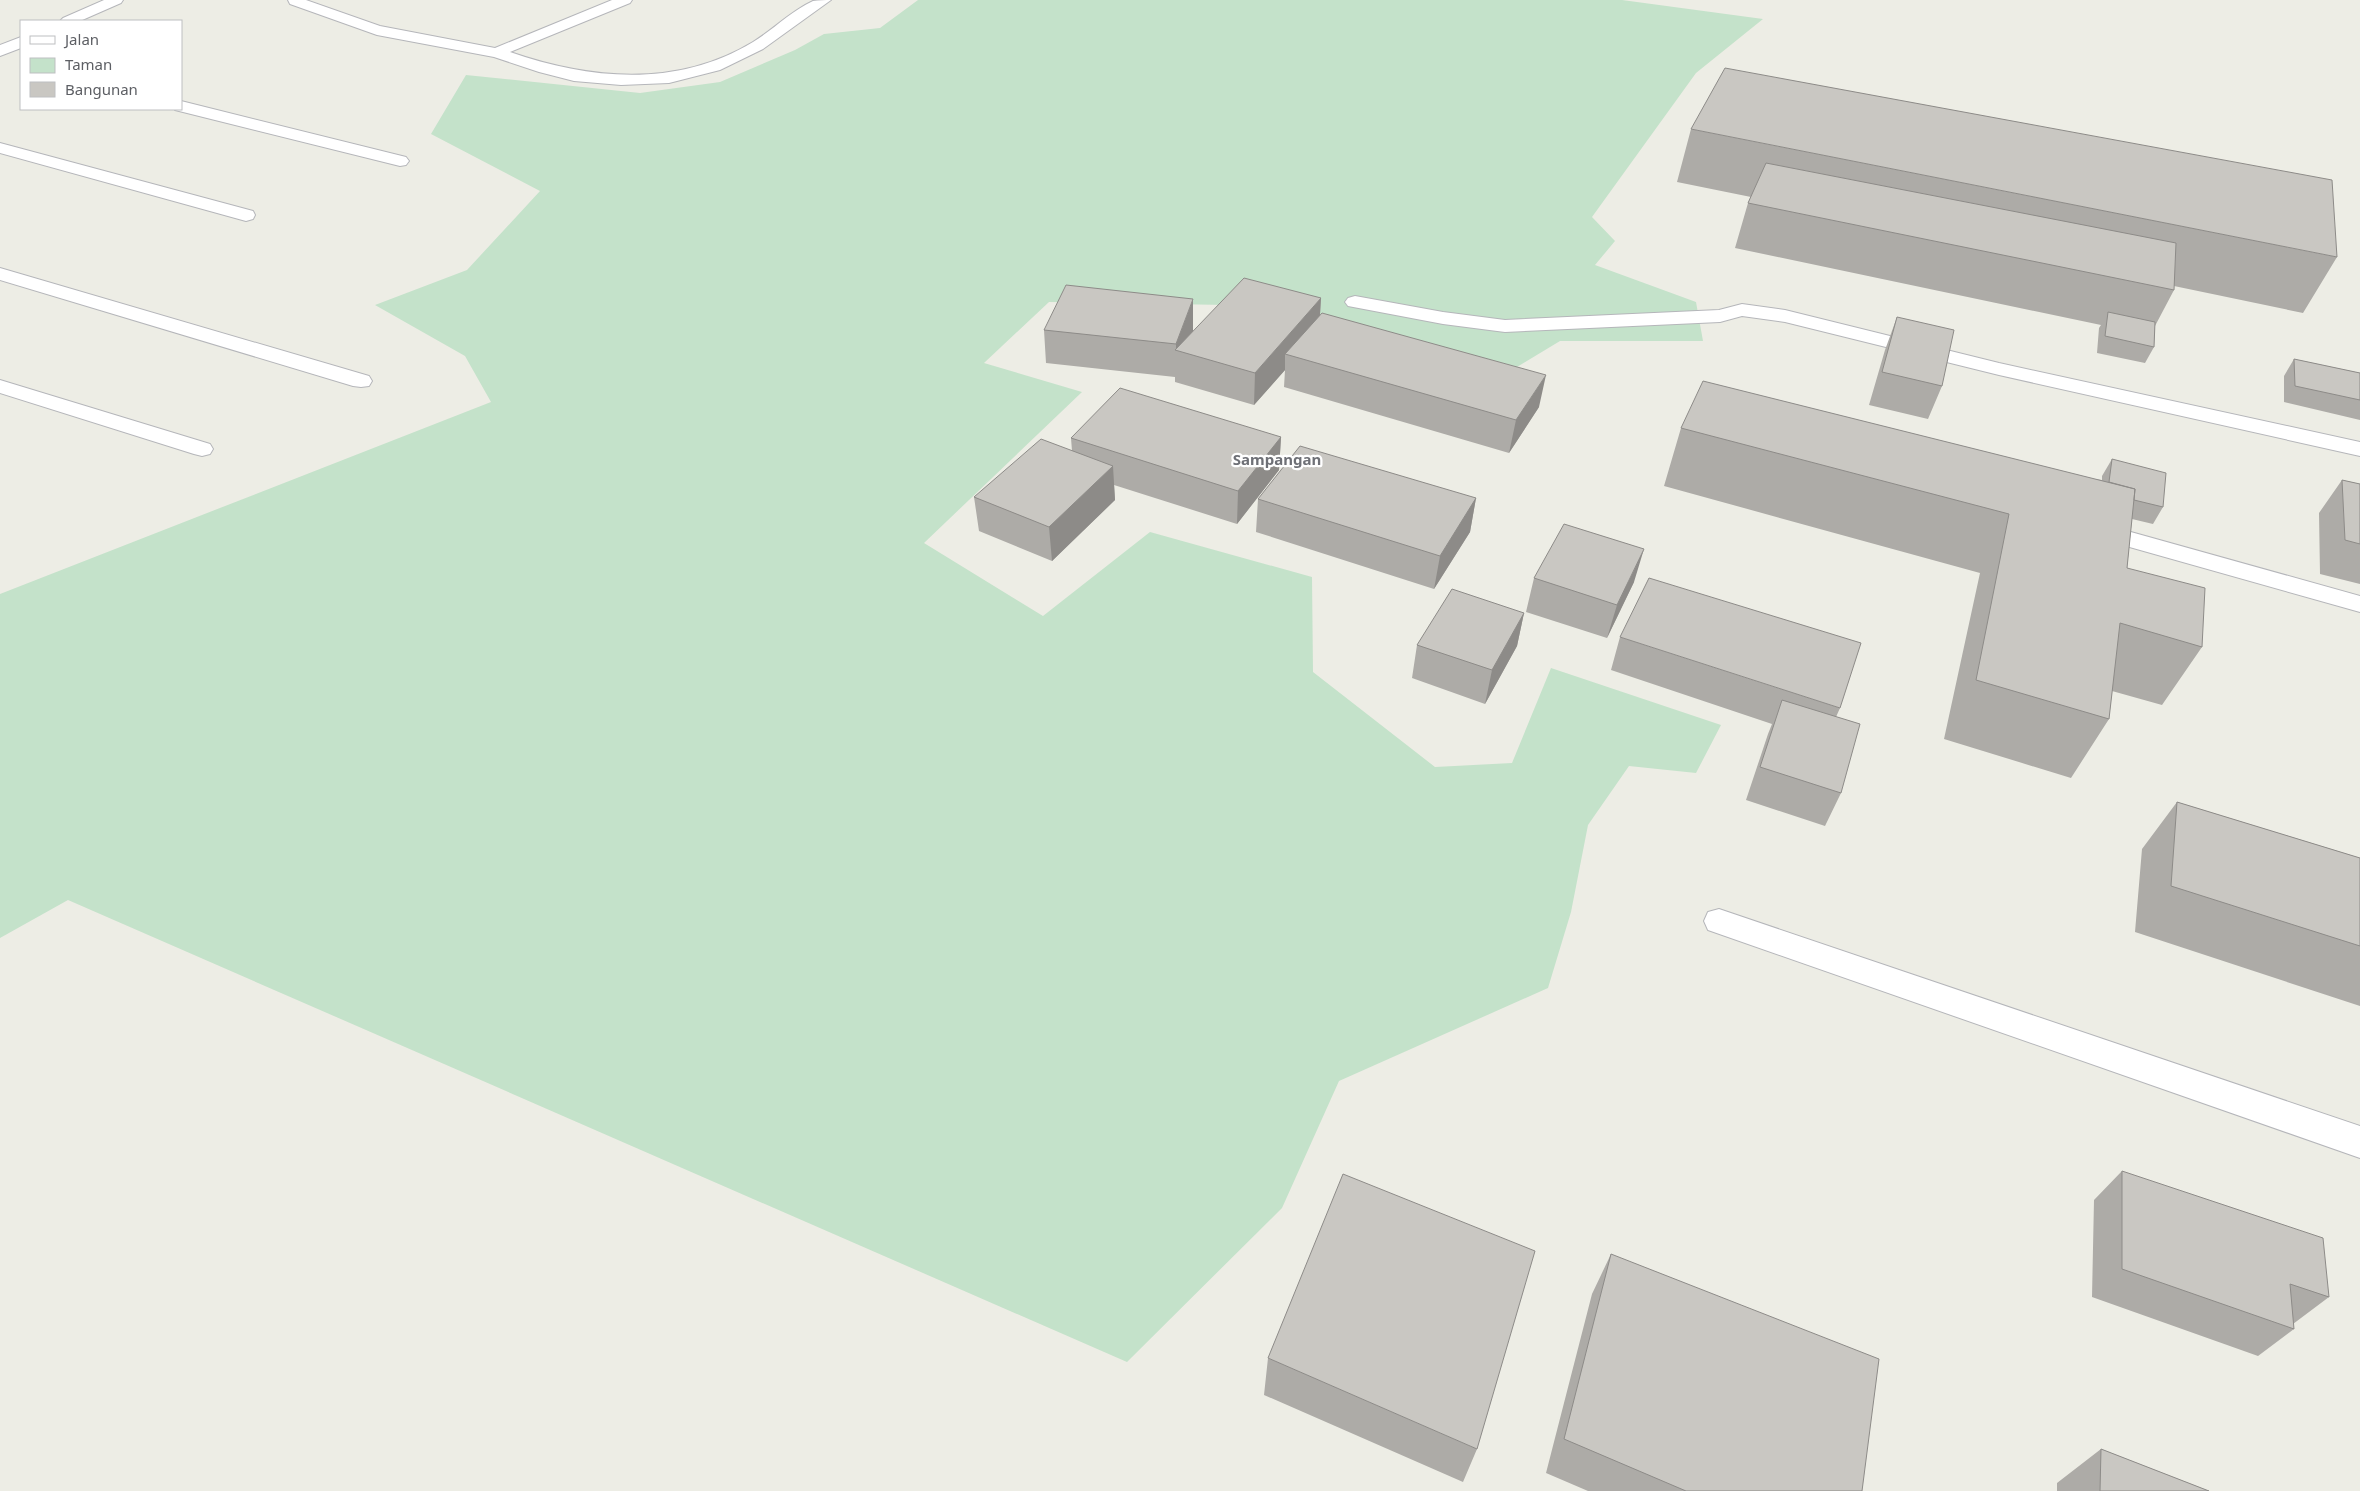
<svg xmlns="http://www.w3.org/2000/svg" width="2360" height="1491" font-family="'Noto Sans',sans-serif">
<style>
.green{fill:#c4e2ca}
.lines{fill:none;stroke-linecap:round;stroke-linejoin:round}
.minor-casing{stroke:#b5b6ba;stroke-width:2}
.minor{fill:#fff;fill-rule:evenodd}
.wall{fill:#adaba7}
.shaded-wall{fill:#8d8b88}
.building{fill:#c9c7c2;stroke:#8d8b88}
.labels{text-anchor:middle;stroke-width:4.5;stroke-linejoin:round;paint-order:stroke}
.quarter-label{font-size:15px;font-weight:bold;fill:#6e7076;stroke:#fff}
</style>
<rect width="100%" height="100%" fill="#edede5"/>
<!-- green -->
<path class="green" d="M918,0H1622L1763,19L1696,73L1592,217L1615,241L1595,265L1696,302L1703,341H1560L1517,367L1290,306L1049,302L984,363L1082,392L924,543L1043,616L1150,532L1312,577L1313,672L1435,767L1512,763L1551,668L1721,725L1696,773L1629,766L1588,825L1571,912L1548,988L1339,1081L1282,1208L1127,1362L68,900L0,938V594L491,402L465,356L375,305L467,270L540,191L431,134L466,75L640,93L720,82L795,50L824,34L880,28Z"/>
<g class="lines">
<!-- minor casing -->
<g class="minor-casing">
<path id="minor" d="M104,0H123L121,3L80,21H60L63,18Z
M288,0H306L380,26L495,48L612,0H632L630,3L510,52C591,80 677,88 753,42C773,30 791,11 813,1C818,0 826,0 831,0L763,49L720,70L669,83L621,85L574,81L539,72L494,57L377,35L290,4Z
M21,37V48L0,56V45Z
M181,101L406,157L409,161L406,165L400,166L175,110L181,109Z
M0,143L253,211L255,215L253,219L246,221L0,153Z
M0,268L369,376L372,381L369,386L361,387L353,386L0,280Z
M1355,296L1443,312L1505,320L1719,310L1742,304L1785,310L1999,363L2360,442V456L1999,375L1785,322L1742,316L1720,322L1505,332L1443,324L1348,306L1345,302L1348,298Z
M0,380L210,444L213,449L210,454L202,456L194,454L0,393Z
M2095,522L2360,596V612L2087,535L2083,530L2087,525Z
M1719,909L2360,1126V1158L1708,930L1704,921L1708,912Z"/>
</g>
<!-- minor -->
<use href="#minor" class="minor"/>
</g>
<!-- wall -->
<path class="wall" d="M1691,129L2337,257L2303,313L2174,286V290L2155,326L2154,347L2145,363L2097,353L2099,328L2101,325L1735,248L1748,203L1751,197L1677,182Z
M1321,298L1320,315L1539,407L1509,453L1284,387L1285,370L1254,405L1175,382V377L1046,363L1044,330L1193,331Z
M1897,317L1942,386L1928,419L1869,405L1885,350Z
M2294,359L2360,373V420L2284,402V376Z
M1681,428L2102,480V476L2112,459L2163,507L2153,524L2132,519L2127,568L2202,647L2162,705L2112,691L2109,719L2071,778L1944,739L1980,573L1664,486Z
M1281,437L1279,470L1237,524L1114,485L1115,500L1052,561L979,531L974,497L1072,451L1071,438Z
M2342,480L2360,484V584L2320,574L2319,513Z
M1476,498L1470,532L1434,589L1256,532L1258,499Z
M1534,578L1634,582L1607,638L1526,612Z
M1524,613L1517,646L1485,704L1412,678L1417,645Z
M1620,637L1840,708L1836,717L1841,793L1825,826L1746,800L1768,734L1772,724L1611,670Z
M2177,802L2360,858V1006L2135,932L2142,849Z
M2122,1171L2329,1297L2293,1324L2294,1329L2258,1356L2092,1297L2094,1200Z
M1611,1254L1862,1491H1588L1546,1473L1592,1294Z
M1268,1358L1477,1449L1463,1482L1264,1395Z
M2101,1449L2209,1491H2057V1483Z"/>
<!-- shaded-wall -->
<path class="shaded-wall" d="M1321,298L1319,330L1285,354V370L1254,405L1255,373Z
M1193,299V331L1176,350V344Z
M1546,375L1539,407L1509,453L1516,420Z
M1281,437L1279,470L1237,524L1238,491Z
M1113,466L1115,500L1052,561L1049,527Z
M1476,498L1470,532L1434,589L1440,556Z
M1644,549L1634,582L1607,638L1617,605Z
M1524,613L1517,646L1485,704L1492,670Z"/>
<!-- building -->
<path class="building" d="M1725,68L2332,180L2337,257L1691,129Z
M1766,163L2176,243L2174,290L1748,203Z
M1244,278L1321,298L1255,373L1175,350Z
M1066,285L1193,299L1176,344L1044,330Z
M2108,312L2155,322L2154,347L2105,336Z
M1322,313L1546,375L1516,420L1285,354Z
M1897,317L1954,330L1942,386L1882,372Z
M2294,359L2360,373V400L2295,386Z
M1703,381L2135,489L2127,568L2205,588L2202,647L2120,623L2109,719L1976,680L2009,514L1681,428Z
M1120,388L1281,437L1238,491L1071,438Z
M1041,439L1113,466L1049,527L974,497Z
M1300,446L1476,498L1440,556L1258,499Z
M2112,459L2166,473L2163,507L2134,500L2135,489L2109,482Z
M2342,480L2360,484V544L2345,540Z
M1564,524L1644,549L1617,605L1534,578Z
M1649,578L1861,643L1840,708L1620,637Z
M1452,589L1524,613L1492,670L1417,645Z
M1782,700L1860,724L1841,793L1760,767Z
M2177,802L2360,858V946L2171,886Z
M2122,1171L2323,1238L2329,1297L2290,1284L2294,1329L2122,1269Z
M1343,1174L1535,1251L1477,1449L1268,1358Z
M1611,1254L1879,1359L1862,1491H1686L1564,1439Z
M2101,1449L2209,1491H2100Z"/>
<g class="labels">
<!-- quarter labels -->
<g class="quarter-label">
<text x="1277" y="465">Sampangan</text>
</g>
</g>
<!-- legend -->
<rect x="20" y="20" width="162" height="90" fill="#ffffff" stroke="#bebfc1"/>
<rect x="30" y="36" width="25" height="8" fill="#ffffff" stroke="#bebfc1"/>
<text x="65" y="45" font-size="15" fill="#5d5f64">Jalan</text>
<rect x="30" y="58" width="25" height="15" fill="#c4e2ca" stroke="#bebfc1"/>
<text x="65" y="70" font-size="15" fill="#5d5f64">Taman</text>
<rect x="30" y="82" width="25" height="15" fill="#c9c7c2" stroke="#bebfc1"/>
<text x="65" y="95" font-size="15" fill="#5d5f64">Bangunan</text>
</svg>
